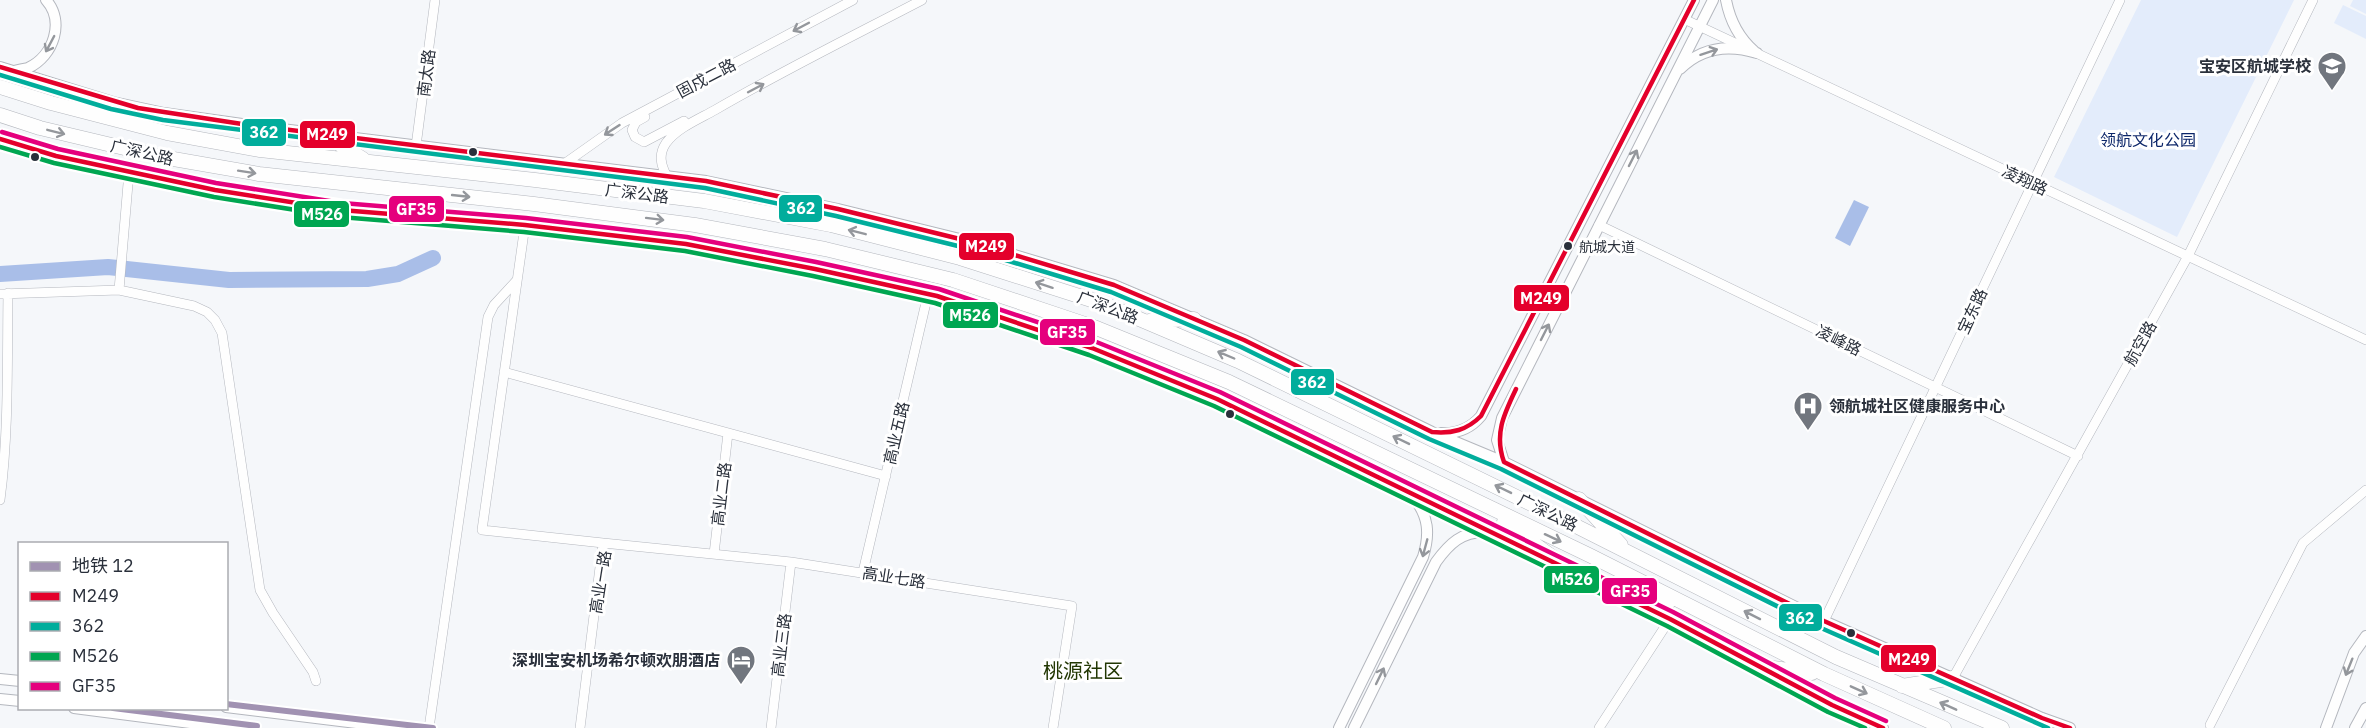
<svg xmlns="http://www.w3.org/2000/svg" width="2366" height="728" font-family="'IBM Plex Sans','Noto Sans SC',sans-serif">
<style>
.green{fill:#e3ecfb}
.water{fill:#a9bee8}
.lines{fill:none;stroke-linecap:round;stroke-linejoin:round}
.river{stroke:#a9bee8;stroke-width:16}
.minor-casing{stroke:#b4b7be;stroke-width:10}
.major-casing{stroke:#b4b7be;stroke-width:12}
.highway-casing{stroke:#b4b7be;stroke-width:15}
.minor{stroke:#fefefe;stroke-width:9}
.major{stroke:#fefefe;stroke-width:10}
.highway{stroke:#fefefe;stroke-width:14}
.bus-1-casing{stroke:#fff;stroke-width:9}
.bus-2-casing{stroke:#fff;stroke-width:9}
.bus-3-casing{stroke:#fff;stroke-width:9}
.bus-4-casing{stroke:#fff;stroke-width:9}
.bus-1{stroke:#e4002b;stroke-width:4.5}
.bus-2{stroke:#01ad9c;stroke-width:4.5}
.bus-3{stroke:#00a651;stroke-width:4.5}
.bus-4{stroke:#e5007d;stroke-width:4.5}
.metro-1-casing{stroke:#fff;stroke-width:10}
.metro-1{stroke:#a192b2;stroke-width:6}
.oneway{stroke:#94979c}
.bus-dot{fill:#2a303b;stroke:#fff;stroke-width:2}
.labels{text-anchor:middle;stroke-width:6;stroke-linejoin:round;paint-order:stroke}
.bus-label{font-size:14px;fill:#2a303b;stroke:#fff;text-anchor:start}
.poi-label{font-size:16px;font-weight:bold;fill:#2a303b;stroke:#fff;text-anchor:end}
.street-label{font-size:16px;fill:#2a303b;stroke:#fff}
.park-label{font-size:16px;fill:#0c2669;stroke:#fff}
.quarter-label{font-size:20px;fill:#223703;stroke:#fff}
.line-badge{stroke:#fff;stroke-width:2}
.badge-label{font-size:16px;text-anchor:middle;font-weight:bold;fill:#fff}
</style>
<rect width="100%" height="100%" fill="#f5f7fa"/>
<!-- green -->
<path class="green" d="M2141,0H2294L2177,237L2054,177Z
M2353,0H2366V14L2350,6Z
M2343,5L2366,16V39L2334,23Z"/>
<!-- water -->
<path class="water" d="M1854,200L1869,207L1850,246L1835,238Z"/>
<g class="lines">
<!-- river -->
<path class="river" d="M0,274L108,267L229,280L367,279L398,274L433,258"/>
<!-- minor casing -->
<g class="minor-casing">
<path id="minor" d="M1684,19L2366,340
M645,117L636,122L632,130L635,137L644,142L684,121
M416,146L435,0
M564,164L622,123L853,0
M667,177C661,165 658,155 666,143C677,128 699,119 715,110C782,71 853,36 922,0
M525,225L482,530L603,543
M1599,225L2078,456
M119,290L129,172
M0,294L119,290L194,306L207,312L215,320L222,333L260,590L273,613L313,672L316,681
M504,372L886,476
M0,500C9,432 7,362 8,293
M714,554L728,433
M863,572L928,294
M1824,621L2120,0
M1953,678L2188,256L2313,0
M2210,725L2303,543L2366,490
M429,728L488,317L494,305L517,280
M580,728L603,543L791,562L1072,606L1053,728
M771,728L791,562
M1599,728L1670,619"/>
</g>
<!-- major casing -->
<g class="major-casing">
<path id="major" d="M1726,0C1730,21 1738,37 1754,51
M0,67L113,102L164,113L242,124L706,181L838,209L968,241L1114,285L1244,340L1432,432L1504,462L1824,621L2042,718L2070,728
M1680,69C1702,47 1728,44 1757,53
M14,71C18,70 24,69 28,68C54,56 65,21 46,0
M0,139L56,156L215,190L341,210L525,225L686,244L815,269L937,296L1092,348L1217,399L1552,562
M1441,433C1458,434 1471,428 1481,416L1694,0
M1504,462L1497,440L1502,418L1713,0
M1609,590C1701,634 1790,686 1883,728
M0,679L20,681
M0,699L20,701
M226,707L397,728
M74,708L229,728
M1339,728L1423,557C1430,534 1429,516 1413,497
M1354,728L1436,562C1449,544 1462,531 1486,532
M2326,728L2354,653L2366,636
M2355,728L2366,708"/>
</g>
<!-- highway casing -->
<g class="highway-casing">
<path id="highway" d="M0,87L51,103L167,133L260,150L535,180L704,201L831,225L960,258L1104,304L1238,361L1566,521L1836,657L2002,728
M0,115L40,128L162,157L259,174L534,204L695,225L825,249L953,280L1094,327L1229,382L1591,556L1824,674L1944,728
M325,135L363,159
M1066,319L1092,348
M1149,321L1194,319
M1579,499L1621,545
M1504,522L1576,574L1668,603
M1758,666L1812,673
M1902,686L1953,678"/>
</g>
<!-- minor -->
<use href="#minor" class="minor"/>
<!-- major -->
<use href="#major" class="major"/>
<!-- highway -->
<use href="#highway" class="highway"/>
<!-- bus-1 casing -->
<g class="bus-1-casing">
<path id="bus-1" d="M0,67L138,108L242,124L706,181L838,209L968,241L1114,285L1244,340L1432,432C1452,434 1467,430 1481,416L1694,0
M0,139L56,156L215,190L341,210L525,225L686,244L815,269L937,296L1092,348L1217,399L1670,619L1832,705L1883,728
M1516,389C1504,414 1494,434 1504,462L1824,621L2042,718L2070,728"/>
</g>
<!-- bus-2 casing -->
<g class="bus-2-casing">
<path id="bus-2" d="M0,75L111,109L163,120L705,188L836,216L966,248L1111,292L1241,347L1429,439L1501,469L1821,628L2048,728"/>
</g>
<!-- bus-3 casing -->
<g class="bus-3-casing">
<path id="bus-3" d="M0,147L54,163L214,197L340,217L524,232L685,251L813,276L935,303L1089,355L1214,406L1667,626L1828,712L1865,728"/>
</g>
<!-- bus-4 casing -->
<g class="bus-4-casing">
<path id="bus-4" d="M2,132L58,149L216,183L342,203L526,218L687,237L816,262L939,289L1094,341L1220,392L1673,612L1835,698L1886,721"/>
</g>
<!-- bus-1 -->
<use href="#bus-1" class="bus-1"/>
<!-- bus-2 -->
<use href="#bus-2" class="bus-2"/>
<!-- bus-3 -->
<use href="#bus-3" class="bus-3"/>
<!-- bus-4 -->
<use href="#bus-4" class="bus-4"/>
<!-- metro-1 casing -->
<g class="metro-1-casing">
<path id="metro-1" d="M226,704L433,728
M113,708L257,726"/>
</g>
<!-- metro-1 -->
<use href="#metro-1" class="metro-1"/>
</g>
<!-- one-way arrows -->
<defs><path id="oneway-shaft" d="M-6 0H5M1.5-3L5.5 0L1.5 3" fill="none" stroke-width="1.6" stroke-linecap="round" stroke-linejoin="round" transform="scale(1.5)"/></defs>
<g class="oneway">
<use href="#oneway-shaft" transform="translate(801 27) rotate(152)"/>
<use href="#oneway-shaft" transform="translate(50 44) rotate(118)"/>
<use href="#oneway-shaft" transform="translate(1709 52) rotate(-18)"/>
<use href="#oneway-shaft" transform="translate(756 88) rotate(-28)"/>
<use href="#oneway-shaft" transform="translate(612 130) rotate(147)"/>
<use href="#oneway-shaft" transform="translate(56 132) rotate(14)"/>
<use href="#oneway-shaft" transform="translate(1633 158) rotate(-63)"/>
<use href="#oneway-shaft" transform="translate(247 172) rotate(9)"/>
<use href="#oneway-shaft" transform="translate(461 196) rotate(6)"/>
<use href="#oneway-shaft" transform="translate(655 219) rotate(7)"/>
<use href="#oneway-shaft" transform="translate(857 232) rotate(-166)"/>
<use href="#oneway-shaft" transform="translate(1044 285) rotate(-162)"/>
<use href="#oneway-shaft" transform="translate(1545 332) rotate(-63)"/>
<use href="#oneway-shaft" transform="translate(1226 355) rotate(-157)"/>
<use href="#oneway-shaft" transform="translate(1401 440) rotate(-154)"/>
<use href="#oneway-shaft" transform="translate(1503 489) rotate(-154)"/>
<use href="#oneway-shaft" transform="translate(1553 538) rotate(25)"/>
<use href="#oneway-shaft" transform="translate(1425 548) rotate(105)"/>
<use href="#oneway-shaft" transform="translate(1752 615) rotate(-153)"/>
<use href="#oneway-shaft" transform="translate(2349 667) rotate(112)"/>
<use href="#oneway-shaft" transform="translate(1380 676) rotate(-64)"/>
<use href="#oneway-shaft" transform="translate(1859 690) rotate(24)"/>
<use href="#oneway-shaft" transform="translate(1948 706) rotate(-156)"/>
</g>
<!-- icons -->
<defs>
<g id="school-pin" transform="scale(1.5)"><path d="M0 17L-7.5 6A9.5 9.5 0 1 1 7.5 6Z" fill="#71767e" stroke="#fff"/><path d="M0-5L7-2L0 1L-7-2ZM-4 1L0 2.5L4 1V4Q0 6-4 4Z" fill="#fff"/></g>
<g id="hospital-pin" transform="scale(1.5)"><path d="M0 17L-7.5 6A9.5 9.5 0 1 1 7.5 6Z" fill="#71767e" stroke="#fff"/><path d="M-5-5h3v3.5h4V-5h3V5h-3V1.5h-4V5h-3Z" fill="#fff"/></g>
<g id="hotel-pin" transform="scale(1.5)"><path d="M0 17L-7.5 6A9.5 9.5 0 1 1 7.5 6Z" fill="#71767e" stroke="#fff"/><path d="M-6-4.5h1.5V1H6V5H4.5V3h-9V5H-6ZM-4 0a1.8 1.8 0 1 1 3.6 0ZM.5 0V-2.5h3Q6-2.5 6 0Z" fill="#fff"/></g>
</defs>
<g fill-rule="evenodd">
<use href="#school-pin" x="2332" y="66"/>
<use href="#hospital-pin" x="1808" y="406"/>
<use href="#hotel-pin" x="741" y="660"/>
</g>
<!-- markers -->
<g class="bus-dot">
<circle cx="473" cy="152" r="5"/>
<circle cx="35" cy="157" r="5"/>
<circle cx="1568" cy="246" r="5"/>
<circle cx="1230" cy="414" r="5"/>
<circle cx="1851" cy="633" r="5"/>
</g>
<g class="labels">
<!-- bus labels -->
<g class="bus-label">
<text x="1579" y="252">航城大道</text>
</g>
<!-- poi labels -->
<g class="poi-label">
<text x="2311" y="72">宝安区航城学校</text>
<text x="1829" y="412" text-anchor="start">领航城社区健康服务中心</text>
<text x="720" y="666">深圳宝安机场希尔顿欢朋酒店</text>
</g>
<!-- street labels -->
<g class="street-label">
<text transform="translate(426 73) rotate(-83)" y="6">南太路</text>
<text transform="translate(706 78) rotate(-28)" y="6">固戍二路</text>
<text transform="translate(142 152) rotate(13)" y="6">广深公路</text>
<text transform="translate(2025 180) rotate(25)" y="6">凌翔路</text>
<text transform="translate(637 193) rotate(7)" y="6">广深公路</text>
<text transform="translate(1108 307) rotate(21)" y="6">广深公路</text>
<text transform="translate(1972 311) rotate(-65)" y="6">宝东路</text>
<text transform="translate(1839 340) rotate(26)" y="6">凌峰路</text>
<text transform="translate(2140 343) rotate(-61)" y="6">航空路</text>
<text transform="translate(896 433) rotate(-77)" y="6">高业五路</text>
<text transform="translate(721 494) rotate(-83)" y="6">高业二路</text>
<text transform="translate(1548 512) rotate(26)" y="6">广深公路</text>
<text transform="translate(894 577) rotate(9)" y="6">高业七路</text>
<text transform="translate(600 582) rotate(-81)" y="6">高业一路</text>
<text transform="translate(781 645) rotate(-83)" y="6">高业三路</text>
</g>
<!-- park labels -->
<g class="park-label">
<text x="2148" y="146">领航文化公园</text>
</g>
<!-- quarter labels -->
<g class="quarter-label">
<text x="1083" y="678">桃源社区</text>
</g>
</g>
<g class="line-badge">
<rect x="241" y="118" width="46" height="29" rx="6" fill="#01ad9c"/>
<rect x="299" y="120" width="57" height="29" rx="6" fill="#e4002b"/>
<rect x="778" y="194" width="45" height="29" rx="6" fill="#01ad9c"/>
<rect x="388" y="195" width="57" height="28" rx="6" fill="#e5007d"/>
<rect x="293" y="200" width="57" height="28" rx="6" fill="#00a651"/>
<rect x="958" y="232" width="57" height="29" rx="6" fill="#e4002b"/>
<rect x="1513" y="284" width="57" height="28" rx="6" fill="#e4002b"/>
<rect x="942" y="301" width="57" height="28" rx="6" fill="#00a651"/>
<rect x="1039" y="318" width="57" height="28" rx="6" fill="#e5007d"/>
<rect x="1290" y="368" width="45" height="28" rx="6" fill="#01ad9c"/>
<rect x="1543" y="565" width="57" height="29" rx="6" fill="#00a651"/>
<rect x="1601" y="577" width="57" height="28" rx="6" fill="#e5007d"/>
<rect x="1778" y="603" width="45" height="29" rx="6" fill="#01ad9c"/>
<rect x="1880" y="644" width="57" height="29" rx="6" fill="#e4002b"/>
</g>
<g class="badge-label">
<text x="264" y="138">362</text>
<text x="327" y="140">M249</text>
<text x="801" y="214">362</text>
<text x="416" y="215">GF35</text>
<text x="322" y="220">M526</text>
<text x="986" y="252">M249</text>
<text x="1541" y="304">M249</text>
<text x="970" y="321">M526</text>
<text x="1067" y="338">GF35</text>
<text x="1312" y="388">362</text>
<text x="1572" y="585">M526</text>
<text x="1630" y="597">GF35</text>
<text x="1800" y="624">362</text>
<text x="1909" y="665">M249</text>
</g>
<!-- legend -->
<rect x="18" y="542" width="210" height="168" fill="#ffffff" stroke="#aaacb1" stroke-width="1.5"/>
<rect x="30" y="562" width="30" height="9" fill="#a192b2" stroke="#aaacb1" stroke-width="1.5"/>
<text x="72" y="572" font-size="18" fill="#2a303b">地铁 12</text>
<rect x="30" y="592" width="30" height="9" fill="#e4002b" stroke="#aaacb1" stroke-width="1.5"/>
<text x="72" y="602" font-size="18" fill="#2a303b">M249</text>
<rect x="30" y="622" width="30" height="9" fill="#01ad9c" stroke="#aaacb1" stroke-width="1.5"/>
<text x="72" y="632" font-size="18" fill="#2a303b">362</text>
<rect x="30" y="652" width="30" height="9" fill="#00a651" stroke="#aaacb1" stroke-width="1.5"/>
<text x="72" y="662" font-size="18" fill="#2a303b">M526</text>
<rect x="30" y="682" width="30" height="9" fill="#e5007d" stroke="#aaacb1" stroke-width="1.5"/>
<text x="72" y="692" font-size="18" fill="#2a303b">GF35</text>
</svg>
